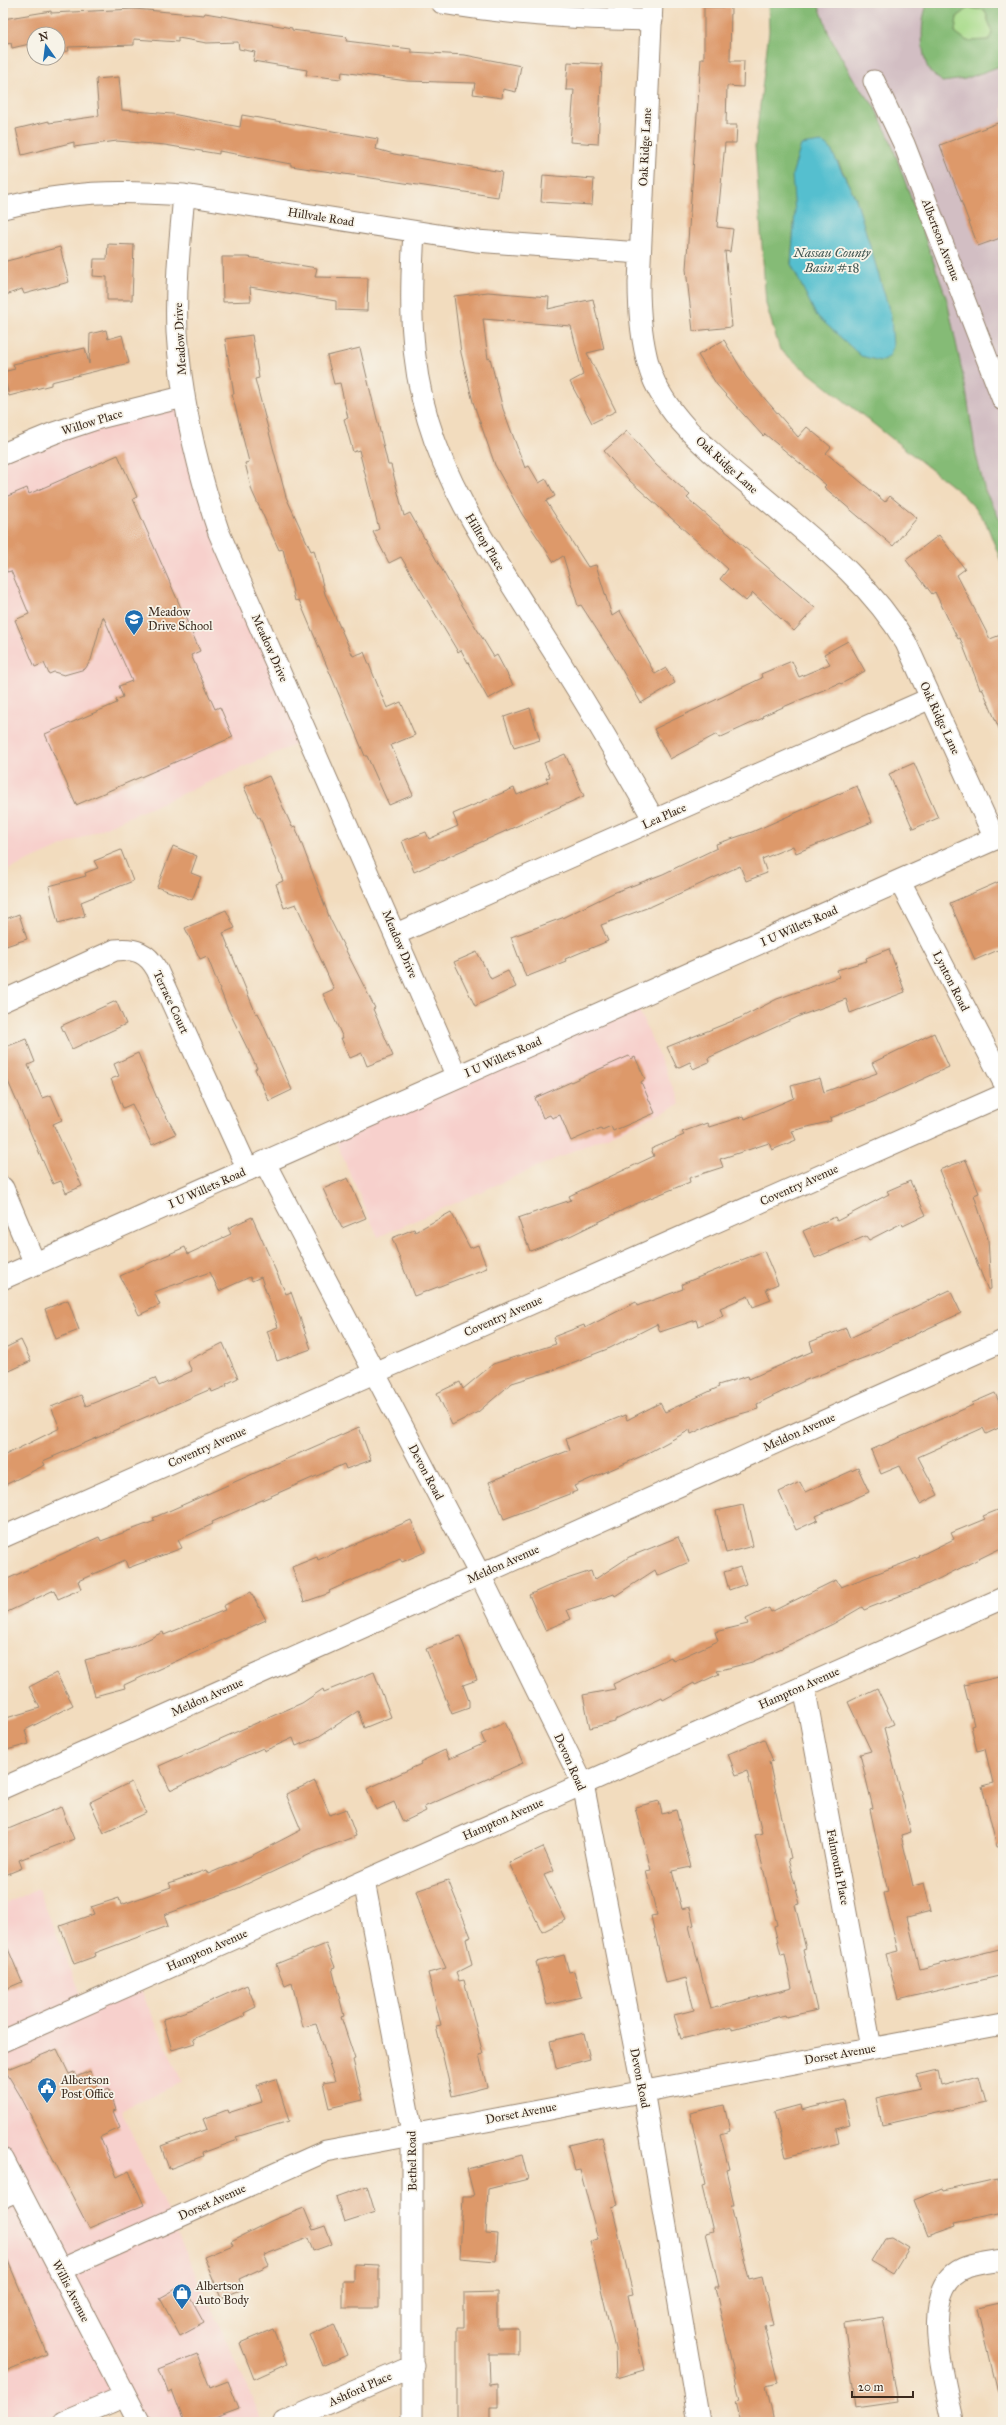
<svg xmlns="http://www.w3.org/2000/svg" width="1006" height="2425" font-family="'IM FELL Great Primer',serif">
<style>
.built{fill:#f7d0cc}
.industrial{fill:#d2bec3}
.green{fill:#a7db8a;stroke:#718254}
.forest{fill:#85bb76;stroke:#60724a;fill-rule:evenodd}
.water{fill:#54bfcf;stroke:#487476}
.building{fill:#dd996a}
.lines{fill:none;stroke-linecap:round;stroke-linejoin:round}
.minor-casing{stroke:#96836e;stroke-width:23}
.secondary-casing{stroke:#96836e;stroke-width:24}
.minor{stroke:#fff;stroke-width:21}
.secondary{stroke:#fff;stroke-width:22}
.labels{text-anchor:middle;stroke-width:3.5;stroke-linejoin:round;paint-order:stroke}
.street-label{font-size:12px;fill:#3b2a1e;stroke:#f7f3e8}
.poi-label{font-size:12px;fill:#3b2a1e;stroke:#f7f3e8;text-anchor:start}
.water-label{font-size:13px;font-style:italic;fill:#425753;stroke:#f7f3e8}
</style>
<rect width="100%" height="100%" fill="#f7f3e8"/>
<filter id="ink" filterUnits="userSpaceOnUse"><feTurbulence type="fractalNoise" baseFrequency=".025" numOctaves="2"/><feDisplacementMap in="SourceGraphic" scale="8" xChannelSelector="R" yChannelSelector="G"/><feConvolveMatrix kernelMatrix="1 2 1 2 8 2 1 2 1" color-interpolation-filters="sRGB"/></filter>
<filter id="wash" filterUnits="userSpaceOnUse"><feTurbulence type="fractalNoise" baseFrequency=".012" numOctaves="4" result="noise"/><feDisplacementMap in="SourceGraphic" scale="16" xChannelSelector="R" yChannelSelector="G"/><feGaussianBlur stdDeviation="0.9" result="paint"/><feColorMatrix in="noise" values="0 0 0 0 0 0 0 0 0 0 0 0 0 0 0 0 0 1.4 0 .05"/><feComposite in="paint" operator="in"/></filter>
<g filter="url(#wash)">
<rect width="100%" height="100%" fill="#f2dcbe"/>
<!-- built -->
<path class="built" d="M183,397L192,437L310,738L3,872V454Z
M634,999L680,1104L378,1237L332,1133Z
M38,1889L85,2004L138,1984L182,2082L121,2110L263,2422H139L125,2396L64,2422H3V1895L7,1903Z"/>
<!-- industrial -->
<path class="industrial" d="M818,3H1003V542L993,519L976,455L966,390L947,300L874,106L853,78L830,37Z"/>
<!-- green -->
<path class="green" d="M969,8L985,10L992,33L989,40L967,41L955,32L957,17Z"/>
<!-- forest -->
<path class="forest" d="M768,3H818L830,37L853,78L874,106L890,139L947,300L966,390L976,455L985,491L1003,525V566L986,523L977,510L962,494L780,350L766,304L755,146L769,31ZM838,162L856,199L867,240L791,264L795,213Z
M928,3H999L1003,13V65L965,79L942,82C939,78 931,74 929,70C920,54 920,18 928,3ZM969,8L985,10L992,33L989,40L967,41L955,32L957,17Z"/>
<!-- water -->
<path class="water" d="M821,142L830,148L856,199L891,316L893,347L889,357L880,361L861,356L816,315L791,264L795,213L792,175L801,145Z"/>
<g id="blocks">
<!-- building -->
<path class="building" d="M704,7H731L730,61H744L743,87L727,86L726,125H737L736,143H725L717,227L733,229L730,252L725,251L732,327L693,331L686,269L701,59H704Z
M134,9L204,15L205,13L292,28V30L347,37L346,41L411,49V52L465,55L521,66L516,92L503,89L502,98L473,94L475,83L407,81L342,72L341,79L306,75L307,70L253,61L255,52L239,49L238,42L207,43L178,38V42L134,39V45L68,47L69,51L58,52V34H34V43L12,48L11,43L3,45V19L51,11V13Z
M568,62L602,64L598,144L570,142L574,90H566Z
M119,77L122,110L172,114L240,127L242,115L378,139L376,149L394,154L502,172L498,197L291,166V164L219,151V154L165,145L117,141L74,147V142L22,155L16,129L49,121V123L99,116L96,79Z
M1003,121V237L978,246L940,145Z
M543,175L594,179L592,205L541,202Z
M108,244L134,245L132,300H107V277L93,276L94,259H107Z
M60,247L69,282L24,294L22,289L3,296V262Z
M222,257H247L317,268L315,277L368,278L367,311L336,310V301L250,287L251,301L223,302Z
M488,292L549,297L548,309L593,299L604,349L587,353L616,411L592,423L570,382L583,375L571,326L483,319L488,359L490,358L503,409L525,468L529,466L539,483L546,479L555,496L546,501L588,567L596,565L612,616L620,611L655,674L666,668L675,683L641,703L614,656L581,605L578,606L563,556L554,562L522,514L495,465L473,402L461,353L454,296Z
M106,330L108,339L122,335L129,363L51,382V385L9,396L3,372L15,369L13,364L85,348L89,364L90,334Z
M252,335L259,378L255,379L286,497L311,551L314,550L325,594L353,656L364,652L387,708L401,702L415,735L391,745L413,795L389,805L367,756H365L299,600L295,601L283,549L279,550L252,491L245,463L249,462L232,394H234L225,339Z
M724,340L746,377L798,437L807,427L831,447L826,453L885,502L890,496L917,518L893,546L824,487L826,485L765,434L763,436L717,385L698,355Z
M360,348L388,465H391L404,516L410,513L459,600L494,657L497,655L513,685L488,699L461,650L458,652L401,557L389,563L373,532L379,529L359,450L353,452L344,419L348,418L340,383L334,384L327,356Z
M627,431L656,465L690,495L687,498L815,608L794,631L753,593L746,601L720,579L728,569L630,481L604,451Z
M118,455L137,497L133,499L200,651L191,655L215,709L220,707L233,737L76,805L45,734L117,703L116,700L123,697L119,686L132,681L103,616L91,660L85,669L64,675L54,672L49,674L44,663L35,667L15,620L29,614L11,571L7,572L3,562V498L27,488L29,494Z
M939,535L965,569L957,575L990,639L1003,634V738L982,688L980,689L960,638L958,639L935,592L932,594L906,560Z
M848,641L865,671L841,684L840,683L762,716L763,718L719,738L717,734L670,759L654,729L762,678L761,674L792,661L799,677L830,664L824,654Z
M530,708L540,740L514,748L504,717Z
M565,754L584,796L414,872L402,841L426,832L429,839L458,826L453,814L514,788L517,795L548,782L546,778L550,777L544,763Z
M914,763L938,818L913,829L889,774Z
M269,776L292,827L295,826L330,919L375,1008L373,1009L393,1056L367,1066L362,1053L350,1058L341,1038H343L323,994L334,989L296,904L284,908L276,884L283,881L260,817L258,818L244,787Z
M857,786L872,822L796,853L793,846L762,859L767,873L746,881L740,866L652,906L601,925L608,941L565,959L566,961L526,977L511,937L562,918L613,893L663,874L717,848L716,844L752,832Z
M173,846L197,856L191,873L201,877L192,900L157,887Z
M121,850L133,881L81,902L85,916L58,923L49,886L86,876L85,873L98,868L94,861Z
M1003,880V948L975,960L950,903Z
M226,910L235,928L223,933L256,1014L258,1013L292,1090L269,1101L255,1069L257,1068L227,1007L207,956L200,959L185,928Z
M19,914L27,939L3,947V920Z
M889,949L905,992L850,1013L846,999L802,1015L708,1058L709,1062L693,1069L690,1062L677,1068L667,1047L740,1018L777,999L839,977L837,970L867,961L866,958Z
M477,952L491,979L508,971L516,987L475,1006L454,962Z
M116,1001L126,1024L72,1049L61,1026Z
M934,1033L949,1067L873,1102L830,1118L831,1121L792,1131L796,1140L772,1150L769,1143L720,1159L723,1167L689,1178L690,1182L633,1205L570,1236L530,1251L518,1218L571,1200L569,1196L654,1156L651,1149L684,1135L682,1132L707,1123L709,1127L744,1116L745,1119L794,1098L791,1086L820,1078L824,1092L877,1073L872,1063Z
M26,1039L35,1062L28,1065L42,1098L51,1095L62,1120L53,1124L82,1186L66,1193L61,1181L53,1184L3,1070V1048Z
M138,1053L159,1103L176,1134L152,1145L132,1104L123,1108L111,1079L119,1076L114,1064Z
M629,1056L631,1059L635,1057L645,1079L641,1082L655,1113L613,1131L611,1126L602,1130L601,1128L571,1141L560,1115L552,1118L550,1115L543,1118L535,1098Z
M966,1160L979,1193L974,1195L988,1239L991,1289L988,1290L939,1170Z
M348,1178L366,1218L342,1228L323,1189Z
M910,1181L926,1215L903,1226L902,1223L869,1240L866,1236L815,1258L803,1231L835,1217L837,1221L889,1194L887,1191Z
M451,1212L470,1248L478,1245L487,1268L414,1296L392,1238L414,1229L415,1232Z
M252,1217L286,1294L291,1292L311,1349L277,1361L267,1331L278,1327L261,1277L252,1281L250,1277L219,1291L210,1272L154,1292L160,1305L139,1315L120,1276L185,1247L188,1254L231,1234L228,1228Z
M764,1251L778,1284L766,1289L771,1300L753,1307L748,1296L720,1308L723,1316L698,1326L696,1320L660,1332L657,1324L610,1348L551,1371L512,1383L478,1412L452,1425L437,1393L460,1382L463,1389L493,1364L556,1344L553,1337L584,1325L585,1328L636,1302L637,1306L683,1289L682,1284Z
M950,1290L961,1313L871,1355L806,1380L757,1404L758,1409L723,1419L691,1434L690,1430L644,1455L574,1486L577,1491L504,1519L489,1482L570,1450L566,1439L625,1415L627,1420L660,1403L665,1412L719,1387L718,1385L748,1376L749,1379L813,1351L810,1342L846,1328L850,1338Z
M68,1300L79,1330L56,1339L45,1309Z
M21,1340L31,1361L3,1374V1349Z
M223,1343L238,1378L226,1384L227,1386L212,1392L211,1389L43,1461L45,1465L3,1486V1456L60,1428L51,1407L81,1395L86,1406L155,1378L159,1386L192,1371L187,1361Z
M995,1393L1003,1411V1426L986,1434L983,1428L918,1457L938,1495L920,1504L900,1466L881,1474L871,1450L973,1405L972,1403Z
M359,1427L371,1460L346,1469L344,1464L212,1522L213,1524L178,1540L182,1548L128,1568L125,1560L78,1581L81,1589L58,1599L54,1590L3,1614V1581L99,1537L101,1541L155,1521L153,1518Z
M858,1468L869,1492L816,1516L818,1520L796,1530L779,1492L800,1482L805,1492Z
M743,1505L753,1546L726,1553L716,1511Z
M1003,1508V1547L922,1587L864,1610L862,1607L833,1624L752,1662L717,1671L719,1674L695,1685L694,1683L663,1700L662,1698L615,1720V1722L590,1728L583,1695L615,1689L613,1684L671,1657L673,1661L718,1641L715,1632L748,1624L746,1619L769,1608L771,1612L836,1580L841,1587L920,1557L919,1556L954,1539L951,1533L985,1519L983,1516Z
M411,1520L425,1552L402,1562L400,1559L329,1591L330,1593L304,1602L292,1567L317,1557L318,1560Z
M678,1537L689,1562L657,1576L655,1570L615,1596L614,1594L567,1610L571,1619L545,1630L529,1595L555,1583L591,1571L594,1580L629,1557Z
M740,1567L746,1584L729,1590L724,1572Z
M251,1592L266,1620L124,1685L125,1688L95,1696L85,1660L130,1648L163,1632L164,1635L225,1610L223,1606Z
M460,1636L477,1680L463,1685L469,1701V1708L452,1714L426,1649Z
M374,1672L391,1717L364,1728L358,1711L318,1737L296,1746L293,1738L264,1751L263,1748L170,1790L159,1766L302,1703L323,1689L324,1692Z
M56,1673L73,1705L25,1730L29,1744L3,1751V1719L40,1708L29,1687Z
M999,1677L1003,1691V1846L997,1847L982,1786L993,1783L985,1749L977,1751L971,1726L974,1725L964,1685Z
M877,1688L894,1724L884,1728L911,1832L901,1835L913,1886L924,1883L931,1911L907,1917L920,1969L1003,1948V1975L898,2000L886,1954L898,1951L884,1893L888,1892L870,1809L873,1808L860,1754L871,1751L848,1702Z
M505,1722L523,1763L424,1807L426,1811L403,1822L394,1802L376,1810L367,1789L421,1764L420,1762L445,1750L449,1759L485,1743L481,1734Z
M764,1739L773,1761L769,1762L791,1858L788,1859L800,1904L795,1905L806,1949L803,1950L817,2010L786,2017L785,2015L732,2029V2027L681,2039L674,2015L694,2010L686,1978L666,1983L651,1916L657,1915L646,1871L651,1870L635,1807L659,1801L662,1814L676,1810L691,1867L672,1871L682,1909L690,1907L694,1925L689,1926L710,2009L792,1988L785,1954L781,1955L774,1926L777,1925L755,1835L762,1833L747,1771L736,1775L728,1754Z
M315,1781L330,1815L346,1809L356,1836L317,1851L236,1889L164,1915L168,1926L95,1953L96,1956L74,1964L60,1926L94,1914L91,1907L119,1898L121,1905L171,1887L169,1883L206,1870L208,1874L251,1856L301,1830L286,1794Z
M131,1782L146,1813L104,1833L90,1802Z
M61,1807L74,1839L19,1860L22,1868L3,1876V1824L6,1830Z
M543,1847L554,1871L544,1875L566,1920L542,1932L509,1863Z
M448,1880L471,1937L466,1939L472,1965L456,1973L459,1981L464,1980L483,2054L479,2055L487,2087L452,2096L436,2026L441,2025L428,1973L446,1968L427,1926L416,1891Z
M3,1937L22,1982L3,1990Z
M326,1944L335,1967L332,1968L344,2016L341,2017L355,2059L353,2060L363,2100L329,2108L323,2083L335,2081L316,2024L303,2027L292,1983L285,1986L276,1964Z
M564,1955L569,1972L574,1971L581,1997L547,2005L536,1962Z
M247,1985L256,2007L244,2013L245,2016L193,2039L195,2043L172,2050L163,2019L193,2009Z
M584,2033L590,2059L556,2068L550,2041Z
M57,2049L69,2074L74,2072L76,2077L90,2071L100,2093L109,2089L116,2110L113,2111L120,2128L100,2137L117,2177L129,2171L144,2205L89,2228L21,2097L5,2070Z
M938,2070L941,2086L979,2076L986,2102L882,2125L876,2098L920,2088L917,2075Z
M276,2079L289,2121L236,2137L238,2140L202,2153L203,2156L169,2169L161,2146L207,2129L203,2119L227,2110L228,2113L262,2102L257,2085Z
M844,2100L850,2125L836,2129L839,2143L786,2157L774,2112L800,2105L801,2110Z
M724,2105L730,2131L720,2134L729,2169L726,2170L734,2205H731L749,2280L762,2277L773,2325L764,2327L778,2383L766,2386L774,2422H741L736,2401L740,2400L715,2287H719L706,2233L713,2231L702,2186L705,2185L690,2113Z
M602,2137L618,2205L612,2207L633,2294L628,2295L644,2370L616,2378L615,2349L590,2241L598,2239L580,2170L575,2171L568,2145Z
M522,2155L528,2179L488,2189L486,2233L498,2234L496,2261L460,2258L463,2196H474L467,2169Z
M997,2179L1003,2213L955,2223L956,2226L928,2236L914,2200L942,2189L943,2191Z
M367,2186L375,2212L344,2222L336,2197Z
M304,2208L313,2230L325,2226L332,2244L313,2251L308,2238L264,2255L269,2265L239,2279L243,2289L221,2298L204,2257L233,2245L231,2241L273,2220Z
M891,2237L909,2248L893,2274L871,2261L885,2238Z
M3,2249L47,2354L3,2372Z
M354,2264L379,2265V2308H343V2281H354Z
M183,2285L204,2323L180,2336L160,2298Z
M497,2292V2328H518V2354H489L490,2385L498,2384V2407H490V2422H457V2328H464V2293Z
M1003,2303V2391L997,2392L977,2309Z
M883,2317L898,2402L856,2408L844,2323Z
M334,2324L347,2355L323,2366L310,2335Z
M273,2329L287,2364L254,2379L240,2343Z
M197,2354L210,2388L228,2381L239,2409L204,2422H184L172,2390L168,2392L159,2369Z"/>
</g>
</g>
<g filter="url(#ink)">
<use href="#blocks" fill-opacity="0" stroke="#96836e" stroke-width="1"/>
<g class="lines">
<!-- minor casing -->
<g class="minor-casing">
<path id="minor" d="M442,3C511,15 582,19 652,20
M652,3L639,283C639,311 641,339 649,367C663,416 716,457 754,489C809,536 869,580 906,643L995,839
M874,81L904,144L1003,400
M184,195C180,240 175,286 177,332C181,401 197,468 219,533L457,1077
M3,208C69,191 116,190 184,195L476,241L640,253
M414,232C410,296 409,358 428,420C449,492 492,553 531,616C574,683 615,751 654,820
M3,454L54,433L99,418L183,397
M900,882L1003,1081
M396,934L931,698
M3,1001L115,950C135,948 147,952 157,970L248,1170
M265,1163L479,1573L583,1784L643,2090L699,2422
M3,1188L35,1264
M3,1537L1003,1095
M804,1686L871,2048
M3,1788L1003,1341
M364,1881L412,2133V2422
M3,2041L1003,1598
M3,2197L19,2190
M60,2270L326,2151L1003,2024
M64,2422L125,2396
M284,2422L413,2366
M953,2422C946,2383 915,2284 967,2267C978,2263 991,2262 1003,2260"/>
</g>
<!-- secondary casing -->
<g class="secondary-casing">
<path id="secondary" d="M3,1278L1003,835
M3,2160L139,2422"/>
</g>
<!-- minor -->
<use href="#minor" class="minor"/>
<!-- secondary -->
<use href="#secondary" class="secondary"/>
</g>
</g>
<!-- icons -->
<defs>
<g id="school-pin" transform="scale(1)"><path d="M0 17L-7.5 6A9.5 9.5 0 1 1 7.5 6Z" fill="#1f6fb2" stroke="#f7f3e8"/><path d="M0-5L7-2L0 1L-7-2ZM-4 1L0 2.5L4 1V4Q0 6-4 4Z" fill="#fff"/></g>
<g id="civic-pin" transform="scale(1)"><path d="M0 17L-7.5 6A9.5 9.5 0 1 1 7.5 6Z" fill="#1f6fb2" stroke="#f7f3e8"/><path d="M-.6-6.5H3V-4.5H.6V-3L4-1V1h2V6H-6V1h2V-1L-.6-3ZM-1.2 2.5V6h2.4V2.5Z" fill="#fff"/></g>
<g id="shop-pin" transform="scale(1)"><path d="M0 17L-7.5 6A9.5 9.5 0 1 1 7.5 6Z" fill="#1f6fb2" stroke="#f7f3e8"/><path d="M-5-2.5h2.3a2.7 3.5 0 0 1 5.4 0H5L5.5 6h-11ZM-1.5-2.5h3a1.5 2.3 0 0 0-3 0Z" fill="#fff"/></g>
</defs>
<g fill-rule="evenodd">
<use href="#school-pin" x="134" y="619"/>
<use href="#civic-pin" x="47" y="2087"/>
<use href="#shop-pin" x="182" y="2293"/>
</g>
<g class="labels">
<!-- street labels -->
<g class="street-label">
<text transform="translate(645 147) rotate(-87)" y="4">Oak Ridge Lane</text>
<text transform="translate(321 217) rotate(9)" y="4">Hillvale Road</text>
<text transform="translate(941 240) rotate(69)" y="4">Albertson Avenue</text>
<text transform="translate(180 339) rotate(-93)" y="4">Meadow Drive</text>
<text transform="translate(92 422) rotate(-17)" y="4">Willow Place</text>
<text transform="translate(727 465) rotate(42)" y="4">Oak Ridge Lane</text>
<text transform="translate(485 542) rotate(59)" y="4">Hilltop Place</text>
<text transform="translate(270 648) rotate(66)" y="4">Meadow Drive</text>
<text transform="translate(940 718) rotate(65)" y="4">Oak Ridge Lane</text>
<text transform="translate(664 816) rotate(-24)" y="4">Lea Place</text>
<text transform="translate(799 926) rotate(-24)" y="4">I U Willets Road</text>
<text transform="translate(400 944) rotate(67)" y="4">Meadow Drive</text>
<text transform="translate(951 981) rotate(63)" y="4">Lynton Road</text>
<text transform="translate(171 1002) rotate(65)" y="4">Terrace Court</text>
<text transform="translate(503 1057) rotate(-24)" y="4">I U Willets Road</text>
<text transform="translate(799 1185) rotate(-24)" y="4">Coventry Avenue</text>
<text transform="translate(207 1188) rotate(-24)" y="4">I U Willets Road</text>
<text transform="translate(503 1316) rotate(-24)" y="4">Coventry Avenue</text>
<text transform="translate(799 1432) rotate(-24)" y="4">Meldon Avenue</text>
<text transform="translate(207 1447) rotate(-24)" y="4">Coventry Avenue</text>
<text transform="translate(426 1472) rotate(62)" y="4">Devon Road</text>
<text transform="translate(503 1564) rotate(-24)" y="4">Meldon Avenue</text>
<text transform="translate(799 1688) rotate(-24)" y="4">Hampton Avenue</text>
<text transform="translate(207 1697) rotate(-24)" y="4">Meldon Avenue</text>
<text transform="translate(570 1762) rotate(66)" y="4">Devon Road</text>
<text transform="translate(503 1819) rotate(-24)" y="4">Hampton Avenue</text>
<text transform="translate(838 1867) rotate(79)" y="4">Falmouth Place</text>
<text transform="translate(207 1950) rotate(-24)" y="4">Hampton Avenue</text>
<text transform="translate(840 2054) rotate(-10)" y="4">Dorset Avenue</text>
<text transform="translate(640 2078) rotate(79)" y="4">Devon Road</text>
<text transform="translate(521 2113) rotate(-11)" y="4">Dorset Avenue</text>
<text transform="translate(412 2161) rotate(-91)" y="4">Bethel Road</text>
<text transform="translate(212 2202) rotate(-24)" y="4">Dorset Avenue</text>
<text transform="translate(71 2291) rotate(63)" y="4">Willis Avenue</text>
<text transform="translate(360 2389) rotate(-24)" y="4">Ashford Place</text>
</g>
<!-- poi labels -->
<g class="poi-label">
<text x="148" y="616">Meadow<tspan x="148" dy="14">Drive School</tspan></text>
<text x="61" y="2084">Albertson<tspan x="61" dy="14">Post Office</tspan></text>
<text x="196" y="2290">Albertson<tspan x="196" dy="14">Auto Body</tspan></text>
</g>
<!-- water labels -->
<g class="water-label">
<text x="832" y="257">Nassau County<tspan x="832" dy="15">Basin #18</tspan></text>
</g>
</g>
<!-- margin -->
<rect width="1006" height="2425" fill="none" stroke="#f7f3e8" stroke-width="16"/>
<!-- north arrow -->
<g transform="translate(46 46) rotate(346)"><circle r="19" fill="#f7f3e8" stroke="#aca397"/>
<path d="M0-3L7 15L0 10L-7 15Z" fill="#1f6fb2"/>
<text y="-6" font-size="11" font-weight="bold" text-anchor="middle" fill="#3b2a1e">N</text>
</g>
<!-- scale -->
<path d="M852 2391v6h61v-6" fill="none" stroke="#3b2a1e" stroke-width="2"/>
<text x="858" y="2391" font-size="12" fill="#3b2a1e" stroke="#f7f3e8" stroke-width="3" paint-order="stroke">20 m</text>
</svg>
